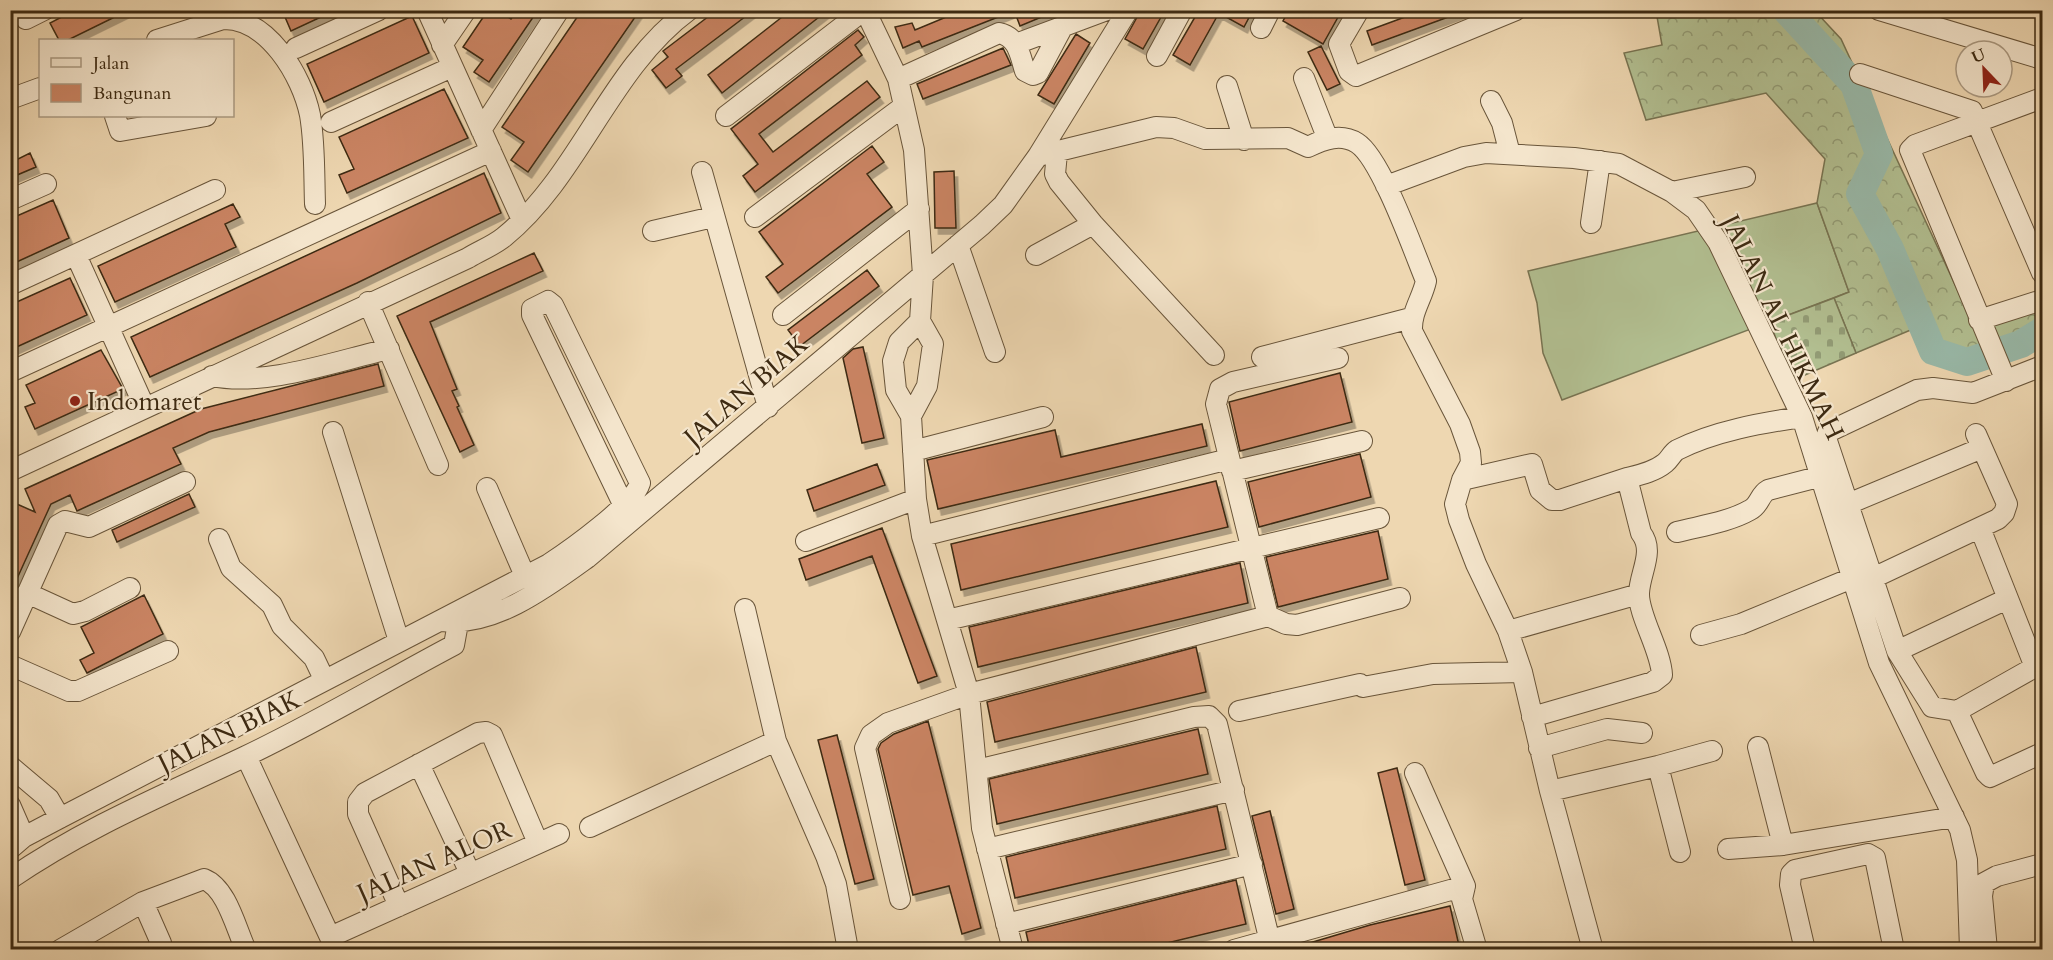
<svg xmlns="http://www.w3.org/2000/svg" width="2053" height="960" font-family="Cardo,serif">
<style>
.grass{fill:#b2bf91;stroke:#787452;stroke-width:1.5}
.forest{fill:url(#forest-crowns);stroke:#787452;stroke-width:1.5}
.cemetery{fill:url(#cemetery-stones);stroke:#787452;stroke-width:1.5}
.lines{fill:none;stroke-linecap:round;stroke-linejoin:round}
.river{stroke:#99baaa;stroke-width:28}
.building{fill:#ca8463;stroke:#3d2a12;stroke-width:1.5;filter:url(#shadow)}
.minor-casing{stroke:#69553a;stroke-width:22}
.minor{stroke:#f4e5cc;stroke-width:20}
.poi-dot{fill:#8f2418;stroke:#f4e5cc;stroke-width:2}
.labels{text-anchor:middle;stroke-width:4.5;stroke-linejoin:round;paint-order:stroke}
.street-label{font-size:26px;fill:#3d2a12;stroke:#f4e5cc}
.poi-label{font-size:26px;fill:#3d2a12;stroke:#f4e5cc;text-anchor:start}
</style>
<defs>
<pattern id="forest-crowns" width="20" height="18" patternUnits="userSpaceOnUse" patternTransform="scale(1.5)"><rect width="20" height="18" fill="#b2bf91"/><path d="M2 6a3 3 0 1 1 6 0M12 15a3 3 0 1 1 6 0" fill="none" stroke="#929b75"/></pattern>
<pattern id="cemetery-stones" width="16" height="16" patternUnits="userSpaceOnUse" patternTransform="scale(1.5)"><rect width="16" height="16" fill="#b2bf91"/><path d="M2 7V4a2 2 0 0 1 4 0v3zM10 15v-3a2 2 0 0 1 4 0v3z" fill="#929b75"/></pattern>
<filter id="shadow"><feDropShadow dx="3.5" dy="6" stdDeviation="0" flood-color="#0004"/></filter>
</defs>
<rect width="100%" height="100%" fill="#eed7b1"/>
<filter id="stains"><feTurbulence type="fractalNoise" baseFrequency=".00333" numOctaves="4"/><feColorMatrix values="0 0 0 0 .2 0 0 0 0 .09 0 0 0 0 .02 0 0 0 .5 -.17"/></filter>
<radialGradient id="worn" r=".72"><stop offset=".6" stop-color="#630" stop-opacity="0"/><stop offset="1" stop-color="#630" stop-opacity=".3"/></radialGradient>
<!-- grass -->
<path class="grass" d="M1817,203L1849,292L1562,400L1543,353L1537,303L1528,271Z"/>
<!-- forest -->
<path class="forest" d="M1656,11H1815L1841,39L1970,317L2042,291V344L1974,371L1932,360L1913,329L1856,353L1834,298L1849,292L1817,203L1825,159L1766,93L1646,120L1624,53L1662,45Z"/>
<!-- cemetery -->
<path class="cemetery" d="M1834,298L1856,353L1791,381L1770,322Z"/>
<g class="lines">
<!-- river -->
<path class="river" d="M1786,10L1854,84L1879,154L1860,194L1890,249L1933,351L1967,362L2021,344L2042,331"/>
</g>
<!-- building -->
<path class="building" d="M75,10H129L68,40H59L50,23Z
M282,10H336L291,31Z
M488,10H498L511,19L517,10H538L489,82L474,72L483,60L463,47Z
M582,10H640L528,172L511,160L524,142L502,127Z
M717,10H754L676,69L682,76L666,88L652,70L668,57L663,51Z
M791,10H828L722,93L708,75Z
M963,10L1011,12L922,47L919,41L903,48L895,27L912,23L915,30Z
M1014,10H1055L1056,11L1020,26Z
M1141,10H1165L1143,49L1125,39Z
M1199,10H1253L1244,27L1219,13L1190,65L1173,55Z
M1289,10H1342L1323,44L1283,21Z
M1424,10L1462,12L1372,45L1367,31Z
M412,16L429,53L324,102L307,64Z
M858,30L864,37L855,45L862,55L759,134L773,152L867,81L880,97L755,192L743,176L758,164L731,129Z
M1076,34L1090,43L1054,104L1038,95Z
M1321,46L1340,84L1327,90L1308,52Z
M1003,48L1011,65L923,99L917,84Z
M444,89L468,138L347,193L339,175L354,169L339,137Z
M872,146L884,162L867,174L892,207L778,293L766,277L783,264L759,232Z
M30,153L36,167L10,178V163Z
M954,171L956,228H935L934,172Z
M484,173L501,213L357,283L150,377L131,337Z
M53,200L69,238L10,265V219Z
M233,204L240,217L225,224L236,247L115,302L98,266Z
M534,253L543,271L430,322L457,389L452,391L459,406L457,407L474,445L460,452L397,316Z
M867,270L879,286L800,346L788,330Z
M70,278L87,315L10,350V305Z
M863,347L884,438L862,443L843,358L853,349Z
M101,350L123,389L35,429L25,407L35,403L26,385Z
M378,364L384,386L209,432L173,448L181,464L90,505L77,511L70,495L51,504L10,594V501L35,512L25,489L201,409Z
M1340,373L1352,422L1240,451L1229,402Z
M1202,424L1207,446L938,509L927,460L1055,430L1061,457Z
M1360,454L1371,497L1259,527L1248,482Z
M877,464L885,485L814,511L807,490Z
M1216,481L1228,527L961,590L951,544Z
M189,494L195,507L117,542L112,530Z
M882,528L937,676L918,683L872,556L806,580L799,559Z
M1378,531L1388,579L1278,607L1266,557Z
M1240,563L1248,603L978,667L969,627Z
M144,595L163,634L87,673L80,660L94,653L81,627Z
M1196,647L1206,692L995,742L987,702Z
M928,721L981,928L962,934L949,886L913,895L878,749L881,743L894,734Z
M1198,729L1208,774L997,824L989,779Z
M837,735L874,879L855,884L818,740Z
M1397,768L1425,880L1405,885L1378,773Z
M1217,806L1226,849L1015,898L1006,857Z
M1270,811L1294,909L1276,914L1252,816Z
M1236,880L1246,924L1138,950H1030L1026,932Z
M1450,906L1460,950H1286L1370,925Z"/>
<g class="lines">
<!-- minor casing -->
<g class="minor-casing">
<path id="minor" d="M427,10L522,220
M865,10L898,79L914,150L923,275L920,321L933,344L927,386L911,416
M1359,10L1339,44L1349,71L1356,76L1516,10
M1879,10L2042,59
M26,19L44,10
M1261,28L1270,10
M157,40L223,19C268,18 302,76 310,115C315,144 314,175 315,204
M1016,44L1107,10
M442,45L466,10
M296,48L379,10
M1157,56L1182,10
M1860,74L1972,111L2042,273
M1304,78L1327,137
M898,79L999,33C1018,37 1020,55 1025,71L1033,75L1038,73L1063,26
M1227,86L1244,140
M10,99L40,88
M1491,101L1502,123L1510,154
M115,116L120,131L206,116
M726,116L864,10
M331,122L452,67
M481,130L559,10
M1057,153L1055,174L1059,182L1093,224L1214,355
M1038,156L1156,127L1174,128L1205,139L1288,138L1308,147C1324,139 1341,133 1357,143C1381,158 1414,252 1426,281C1422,299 1411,312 1412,331L1460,424L1470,452L1471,463L1462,480L1455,504L1459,520L1476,564L1508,631L1522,672L1550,791L1593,950
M702,172L768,407
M1386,186L1464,157L1486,153L1574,158L1619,164L1672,192L1696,210L1718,242L1802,417L1879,663L1960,830L1967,860L1970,950
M1672,192L1745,177
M10,200L46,184
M755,217L904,106
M1591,223L1600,161
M653,231L713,217
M958,245L995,352
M76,255L145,408
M1036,255L1093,224
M10,285L215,190
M368,302L438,465
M783,315L919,209
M1979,320L2042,300
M920,321L899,342L893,361L896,390L911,416L916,499L922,536L969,694L982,828L1013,950
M1262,357L1411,318
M2042,366L1973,393L1933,388L1917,390L1828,432L1826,438L1897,651L1932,707L1957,711L2042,663
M10,372L491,151
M212,376C265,387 336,361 389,349
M2006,381L1910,150L1915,145L2042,98
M333,432L399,641
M913,451L1043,417
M10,471L468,258C479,251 493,246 504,237C580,175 609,69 689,10
M1232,471L1362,441
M1627,478C1639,475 1654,472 1665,463C1670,459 1672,453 1677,450C1715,431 1761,423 1802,417
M1462,480L1532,464L1540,490L1552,500H1560L1627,478L1641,533C1655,551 1640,572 1639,593C1638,615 1661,650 1662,675L1653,682L1532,717
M487,488L525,576
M1848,504L1982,448
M1980,528L2035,667
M1677,532C1700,526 1729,522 1750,510C1760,505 1759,495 1768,490L1822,476
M922,536L1229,459
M219,539L231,568L272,605L282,626L314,658L324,679
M806,541L916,499
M1873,578L1998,519L2004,513L2007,504L1976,434
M27,593L73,614L85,611L130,588
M745,609L776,741L826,856L836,884L848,950
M1268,616L1216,404L1220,389L1233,382L1338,358
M947,620L1379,518
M442,621C494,627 547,587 587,558L982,225L1003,205L1038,156L1128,10
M1508,631L1639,594
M10,632L58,525L65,521L89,527L185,482
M1701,635L1741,624L1852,578
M1897,651L2007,599
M10,665L69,691H78L168,651
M1239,711L1360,684L1363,687L1433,674L1522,672
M1957,711L1986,773L1990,777L2042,753
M1758,747L1783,845
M1539,748L1607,729L1642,733
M246,756L336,950
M419,764L470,873
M10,766L49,799L60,818
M1658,766L1680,852
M977,770L1194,717L1209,716L1217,724L1272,950
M1415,773L1465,886L1462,899L1477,950
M1550,791L1658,766L1712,751
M10,805L24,837
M590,827L776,741
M10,849L24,837L60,818L549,564C569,551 634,505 640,483L553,305L548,301L532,309V315L623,504
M987,849L1234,790
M1728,849L1783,845L1954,817
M10,879C84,828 164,795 244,757C316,723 384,682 454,645L458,623
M900,899L865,748L871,735L888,723L969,694L1268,616L1286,624L1297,625L1400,598
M143,902L161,943L156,950
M399,906L358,814V802L365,793L478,733L486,732L492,735L538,843
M1006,924L1252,864
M330,937L559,834
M60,950L143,902L204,879C227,888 236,929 246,950
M1234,950L1465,886
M1805,950L1790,885L1791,874L1795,870L1868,854L1875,858L1894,950
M1987,950L1982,896L1984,883L1997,876L2038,865"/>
</g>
<!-- minor -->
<use href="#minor" class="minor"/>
</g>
<!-- markers -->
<circle class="poi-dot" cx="75" cy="401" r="6"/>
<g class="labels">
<!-- street labels -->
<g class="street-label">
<text transform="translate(1783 327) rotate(64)" y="9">JALAN AL HIKMAH</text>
<text transform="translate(746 390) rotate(-41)" y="9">JALAN BIAK</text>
<text transform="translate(229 731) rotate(-26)" y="9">JALAN BIAK</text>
<text transform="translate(434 861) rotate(-24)" y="9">JALAN ALOR</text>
</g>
<!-- poi labels -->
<g class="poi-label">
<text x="87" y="410">Indomaret</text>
</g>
</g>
<!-- margin -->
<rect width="2053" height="960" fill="none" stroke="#eed7b1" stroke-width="36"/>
<rect x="12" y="12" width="2029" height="936" fill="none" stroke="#3d2a12" stroke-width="3"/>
<rect x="18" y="18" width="2017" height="924" fill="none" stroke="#3d2a12" stroke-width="1.5"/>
<!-- legend -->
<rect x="39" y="39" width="195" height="78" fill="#f4e5cc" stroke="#ab9a82" stroke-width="1.5"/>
<rect x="51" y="58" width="30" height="9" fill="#f4e5cc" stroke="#ab9a82" stroke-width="1.5"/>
<text x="93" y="69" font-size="18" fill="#3d2a12">Jalan</text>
<rect x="51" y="84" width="30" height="18" fill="#ca8463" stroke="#ab9a82" stroke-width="1.5"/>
<text x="93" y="99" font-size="18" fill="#3d2a12">Bangunan</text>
<!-- north arrow -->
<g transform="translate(1984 69) rotate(337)"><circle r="28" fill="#f4e5cc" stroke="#ab9a82" stroke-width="1.5"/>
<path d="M0-4.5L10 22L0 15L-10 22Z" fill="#8f2418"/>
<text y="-9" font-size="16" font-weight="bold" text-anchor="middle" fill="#3d2a12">U</text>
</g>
<rect width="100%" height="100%" filter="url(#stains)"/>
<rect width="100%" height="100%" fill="url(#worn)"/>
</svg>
